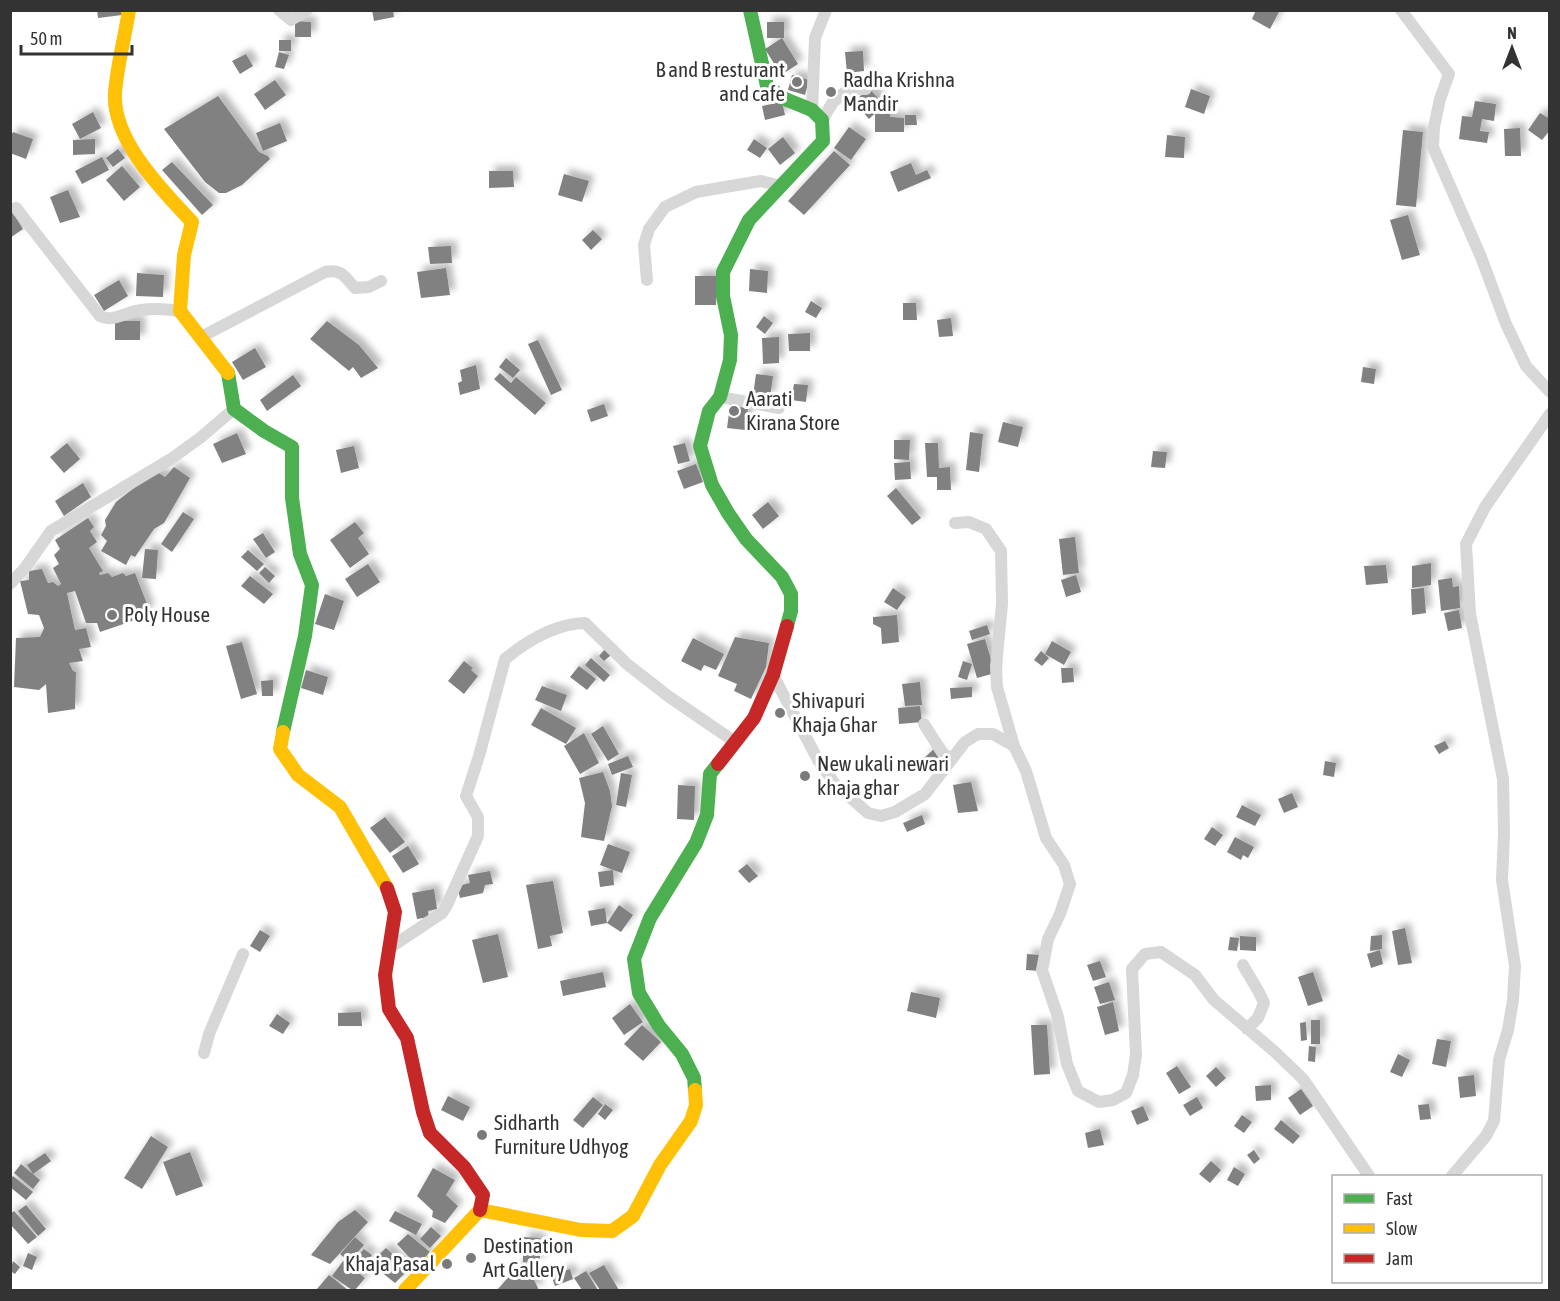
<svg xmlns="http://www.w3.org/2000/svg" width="1560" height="1301" font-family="'Asap Condensed',sans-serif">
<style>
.building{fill:#818181;filter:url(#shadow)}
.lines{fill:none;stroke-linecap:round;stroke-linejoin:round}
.street{stroke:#d7d7d7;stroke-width:12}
.fast{stroke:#4caf50;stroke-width:14}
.slow{stroke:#ffc107;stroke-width:14}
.jam{stroke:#c62828;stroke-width:14}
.poi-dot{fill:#7a7a7a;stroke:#fff;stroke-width:2}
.labels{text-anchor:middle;stroke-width:6;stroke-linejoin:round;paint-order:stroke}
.poi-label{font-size:21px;fill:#333;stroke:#fff;text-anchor:start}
</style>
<defs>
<filter id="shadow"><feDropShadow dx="5.5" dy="-5.5" stdDeviation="3" flood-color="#0004"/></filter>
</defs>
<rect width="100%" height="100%" fill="#fff"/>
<!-- building -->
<path class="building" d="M97,10H121L122,15L98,18Z
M372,10H393L394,17L374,21Z
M1256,10H1280L1270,29L1252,19Z
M295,21L311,22V37H295Z
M767,22H784V38H767Z
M782,38L798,64L781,75L765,49Z
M279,40H291V51H279Z
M863,51L864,71L847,73L845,52Z
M279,52L289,55L284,69L275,67Z
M246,54L253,66L240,74L232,61Z
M792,75L809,80L805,95L788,90Z
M275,80L286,95L265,110L254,94Z
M869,88L884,105L869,119L854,102Z
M1191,89L1210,96L1204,114L1185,107Z
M218,96L259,152L268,156L270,159L242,185L226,193H219L205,182L164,129Z
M1475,101L1496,104L1494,121L1482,119L1480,131L1489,132L1487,143L1459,139L1462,116L1472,117Z
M782,102L785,115L765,120L762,106Z
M93,112L101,128L80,139L72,124Z
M1540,113L1550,119V130L1542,140L1528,130Z
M875,114H890V117L904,118V132H875Z
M905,115H916L917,125H905Z
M280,123L287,141L263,151L256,133Z
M849,127L866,139L851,160L834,148Z
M1520,128L1521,156H1505L1504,129Z
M1403,130L1423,132L1416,207L1396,205Z
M13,132L33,139L26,159L10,153V138Z
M1167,135L1185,137L1184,158L1165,157Z
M783,137L795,153L780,165L768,149Z
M95,139V154L73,155V140Z
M754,139L767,148L760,158L747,150Z
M118,149L125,158L113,167L106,158Z
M834,151L850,165L804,215L788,201Z
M102,157L109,170L82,184L75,171Z
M172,162L213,205L202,215L162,170Z
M911,163L916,175L927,170L931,178L898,192L890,172Z
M122,166L140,187L124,201L106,180Z
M489,171H513L514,187L489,188Z
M564,174L589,181L582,202L558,195Z
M68,190L80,217L60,223L50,197Z
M10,208L23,229L10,238Z
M1408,215L1420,255L1402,260L1390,220Z
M593,230L602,239L591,250L582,240Z
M451,246L452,263L430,264L428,247Z
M446,268L450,295L421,298L417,272Z
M750,269L768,271L767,293L749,291Z
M137,273L164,275L163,297L136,296Z
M695,276H716V305H695Z
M119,280L128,296L104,311L94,295Z
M811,301L822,308L816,318L805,312Z
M903,303H916L917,320H903Z
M764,316L773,323L765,334L756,327Z
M951,318L953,336L939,337L937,320Z
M115,321H140V340H115Z
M327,321L359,345L378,368L361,378L353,367L349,371L310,339Z
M810,333V351H789L788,334Z
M779,337V363L763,364L762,338Z
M538,340L562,390L551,395L528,344Z
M255,348L266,367L243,380L232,362Z
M506,358L520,370L513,378L499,367Z
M476,365L480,389L460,395L458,383L462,381L460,370Z
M1363,367L1376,369L1374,384L1361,382Z
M500,373L511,383L516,377L546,403L535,415L494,379Z
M756,374L773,376L770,398L753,396Z
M293,375L301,386L267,411L260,400Z
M794,384L808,385L806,402L791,400Z
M604,404L608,416L591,422L587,410Z
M730,406L748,408L745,430L727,428Z
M1003,422L1023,427L1018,447L998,442Z
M970,432L983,434L979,472L966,470Z
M237,433L246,454L222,463L213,444Z
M894,440H910L909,460L894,459Z
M67,443L80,459L64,473L50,457Z
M685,443L690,461L678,464L673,446Z
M925,443H938L939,468L950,467L951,490H937V477H927Z
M354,446L359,468L341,473L336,450Z
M1153,451L1167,452L1165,468L1151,467Z
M910,462L911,479L895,480L894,463Z
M696,464L703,482L684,489L677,471Z
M174,467L190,478L164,523L154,529L135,557L131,555L126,565L101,551L107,541L101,535L106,526L105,520L116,502L151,475L157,472L165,477Z
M83,483L91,497L64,516L55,501Z
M896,488L921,518L912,525L887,496Z
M768,502L779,516L763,529L752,515Z
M183,512L194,519L172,552L161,544Z
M88,518L94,527L90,531L97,542L89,548L103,571L99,573L100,575L108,573L112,577L123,573L126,576L135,573L149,609L138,619L100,632L97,623H86L75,591L67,593L75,630L86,628L91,647L79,649L83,661L69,663L73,671L76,672L75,709L48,713L46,684L39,690L14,687L16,638L40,637L44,628L39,615L28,614L20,581L29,580V571L42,569L48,583L53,582L58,586L61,584L53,568L59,564L54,555L60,549L55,540Z
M355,522L364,533L358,538L369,554L350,568L330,540Z
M263,533L275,552L266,558L253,539Z
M1075,537L1079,573L1063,575L1059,539Z
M145,549L158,550L156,579L142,578Z
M248,550L264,564L257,571L241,557Z
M1431,563V585L1412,588V566Z
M368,564L380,582L357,597L345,579Z
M1386,565L1388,583L1366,585L1364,566Z
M265,567L275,576L269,583L259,573Z
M1076,575L1081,592L1066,597L1061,580Z
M250,576L273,594L264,604L241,586Z
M1452,578L1453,587L1459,586L1460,608L1441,611L1438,580Z
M893,588L906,597L897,610L884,602Z
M1424,588L1426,613L1412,615L1411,589Z
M325,594L344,601L334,630L315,624Z
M1459,610L1462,628L1448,631L1444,613Z
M897,615L899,642L882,644L881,628L873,624V617Z
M987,625L990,634L972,640L969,631Z
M735,637L769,643L766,667L751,699L734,691L737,684L718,676Z
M693,638L724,654L716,670L704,665L701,671L681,661Z
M985,639L995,673L977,678L967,644Z
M1052,641L1071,652L1064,665L1045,654Z
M242,642L257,694L241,699L226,646Z
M605,649L611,655L604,661L599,656Z
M1041,651L1049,658L1042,666L1034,660Z
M591,658L610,675L604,682L585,665Z
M464,661L473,668L471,670L478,676L464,694L448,681Z
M963,661L972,664L967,680L958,677Z
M579,666L596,679L587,690L570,677Z
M1061,668H1073L1074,682L1062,683Z
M306,670L328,677L323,695L301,688Z
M273,680V696H262L261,681Z
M920,682L922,705L905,706L902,684Z
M542,686L567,695L561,711L535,700Z
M972,687V697L951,699L950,688Z
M920,706L922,722L899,724L898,708Z
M541,708L576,728L566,744L531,725Z
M603,726L619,754L608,761L591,734Z
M584,733L599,763L580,774L564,746Z
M1445,741L1449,748L1439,754L1434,746Z
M934,749L942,759L932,767L924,758Z
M628,756L633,767L612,775L608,764Z
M1325,761L1336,763L1334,777L1323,775Z
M603,772L610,791L612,806L604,841L581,837L585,803L579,778Z
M621,773L632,775L626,807L616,805Z
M971,782L978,811L958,813L953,785Z
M678,785L695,786L694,820L677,819Z
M1292,793L1298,807L1284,813L1278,799Z
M1242,805L1261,815L1255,826L1236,817Z
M922,815L925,824L907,832L903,823Z
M385,817L405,842L390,853L370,828Z
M1212,827L1223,835L1215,846L1204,839Z
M1235,837L1254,847L1248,858L1243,855L1241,860L1227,852Z
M608,844L630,852L622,873L613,870L614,885L600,887L598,872L613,870L600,865Z
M408,846L419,864L403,873L392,856Z
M747,864L758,876L749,883L738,871Z
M490,871L493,884L485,885L483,893L460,898L457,886L470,883L468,875Z
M553,881L563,933L550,936L552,946L538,949L526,885Z
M434,889L437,909L428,911L429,917L417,919L412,893Z
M619,905L633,915L621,932L607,923L591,926L588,911L605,908L607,923Z
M1405,928L1412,963L1398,965L1392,931Z
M260,930L270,936L260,952L250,946Z
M498,934L508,977L483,983L472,940Z
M1382,935V949L1370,951L1371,936Z
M1240,936L1256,937V951L1240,950Z
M1230,937L1239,938L1237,951L1228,950Z
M1380,950L1383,964L1371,968L1367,954Z
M1027,954L1040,955L1039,971L1026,970Z
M1100,961L1106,977L1093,981L1087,965Z
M603,972L606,987L563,996L560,981Z
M1313,972L1323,1001L1308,1006L1298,977Z
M1109,982L1115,1000L1100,1004L1094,987Z
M911,992L940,998L936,1018L907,1011Z
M1113,1002L1119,1031L1105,1035L1097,1007Z
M630,1004L643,1022L624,1035L612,1018Z
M361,1012L362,1026H338V1013Z
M277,1014L290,1023L283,1034L269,1026Z
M1311,1020H1320V1044H1311Z
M1306,1022L1307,1040L1301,1041L1300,1023Z
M642,1025L661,1042L643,1061L624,1044Z
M1031,1025H1047L1050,1074L1034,1075Z
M1437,1039L1451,1041L1446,1067L1432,1064Z
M1309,1046L1316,1047L1315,1062L1308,1061Z
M1398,1054L1410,1060L1402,1077L1390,1072Z
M1177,1066L1191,1087L1179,1094L1166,1073Z
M1216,1067L1226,1078L1216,1087L1206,1076Z
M1474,1075L1476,1096L1460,1098L1458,1077Z
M1271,1085V1100L1256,1101L1255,1086Z
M1301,1089L1313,1106L1300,1115L1288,1098Z
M448,1096L470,1107L463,1121L441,1110Z
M593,1097L603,1105L583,1128L573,1120Z
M1197,1097L1203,1108L1190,1116L1183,1105Z
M605,1104L613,1110L605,1120L598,1114Z
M1429,1104L1431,1119L1420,1120L1418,1105Z
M1143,1106L1149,1120L1137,1125L1131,1111Z
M1242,1115L1252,1122L1244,1133L1234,1126Z
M1281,1120L1300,1136L1293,1144L1274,1129Z
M1100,1129L1104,1145L1088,1148L1085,1133Z
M151,1136L168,1147L142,1189L124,1178Z
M1254,1150L1260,1159L1254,1164L1247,1155Z
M190,1152L203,1186L176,1196L163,1162Z
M45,1153L51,1161L33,1174L27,1165Z
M1211,1161L1221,1170L1210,1183L1199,1174Z
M21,1164L40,1180L33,1189L14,1173Z
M1234,1167L1245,1174L1238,1186L1227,1180Z
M433,1168L455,1180L446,1195L458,1206L445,1223L432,1217L433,1211L417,1196Z
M13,1176L33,1192L26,1200L10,1187V1180Z
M26,1205L46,1229L38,1236L18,1211Z
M355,1210L368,1222L330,1264L311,1255L338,1222Z
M14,1211L37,1237L28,1244L10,1224V1214Z
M395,1211L422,1224L416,1235L389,1221Z
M431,1227L441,1236L430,1248L420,1239Z
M408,1234L430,1252L417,1266L397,1244Z
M355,1237L364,1245L349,1262L340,1254Z
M523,1237L540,1238V1262H523Z
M386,1248L409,1269L395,1283L370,1263Z
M364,1249L372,1255L359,1271L350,1264Z
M28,1253L37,1257L32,1270L23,1266Z
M13,1261L20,1267L15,1274L10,1271Z
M343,1261L365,1278L355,1290H352L332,1276Z
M521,1263L528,1268L539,1290H497Z
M604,1265L619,1290H600L589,1273Z
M570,1269L573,1279L555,1286L551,1275Z
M586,1271L598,1290H582L574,1278Z
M329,1275L348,1290H316Z"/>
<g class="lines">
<!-- street -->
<path class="street" d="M279,10L291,20L307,10
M1401,10L1449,74L1440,99L1434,127L1433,147L1481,257L1506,324L1526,366L1550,392
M812,110L815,38L826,10
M822,120L833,102L849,89H866
M16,208L100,316C113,323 128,311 141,310C154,308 167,309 180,311
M647,280L644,245L649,229L665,207L696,192L731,186L761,181L782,186
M201,337L325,272C342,269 344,276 355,288L369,287L381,281
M720,397L779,408
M955,523L969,522L986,529L1001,551L1002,604L996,666L997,687L1014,746
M10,584L25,568L51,531L171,459L200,438L234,409
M773,675L818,760L835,784L868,813L881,816L895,812L925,794L965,742L978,734H993L1014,746L1026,771L1046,838L1064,865L1070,884L1060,914L1048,939L1042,970L1058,1017L1067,1064L1078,1091L1099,1102L1113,1100L1126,1093L1133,1075L1136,1055L1132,969L1145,954L1161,952L1195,975L1214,1000L1275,1052L1303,1079L1369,1176
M924,724L943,754L952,759
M388,949L442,913L446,907L478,836V817L466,796L479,756L505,659C528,640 555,624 585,623L627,664L668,696L735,742
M1243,965C1250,978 1259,990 1264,1003L1258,1018L1247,1029
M204,1053L209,1034L243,954
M1452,1176L1486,1136L1494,1121L1499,1060L1508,1030L1513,1000L1515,966L1502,880L1504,834L1503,779L1470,614L1466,544L1485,507L1550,414"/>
<!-- fast -->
<path class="fast" d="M750,10L767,86L785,99L812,110L822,120L823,141L749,220L723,272V296L731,335L730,360L720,397L709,411L700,446L712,485L728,513L746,539L782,577L791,594V611L787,626
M228,373L234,409L264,431L292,447V498L300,554L312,585L305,636L283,732
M695,1090L694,1078L682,1054L659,1026L639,993L634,959L650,918L696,843L707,815L710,774L718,764"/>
<!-- slow -->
<path class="slow" d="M129,10C125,37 117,65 115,93C112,140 162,190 192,222L184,255L180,311L228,373
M283,732L280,749L298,775L340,807L387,888
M405,1290L480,1210L581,1230L612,1231L633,1216L660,1165L691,1121L696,1105L695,1090"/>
<!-- jam -->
<path class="jam" d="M718,764L754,718L773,675L787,626
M387,888L395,912L385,975L389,1009L407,1038L423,1112L430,1133L464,1167L483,1195L480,1210"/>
</g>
<!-- markers -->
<g class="poi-dot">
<circle cx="797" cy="82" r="6"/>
<circle cx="831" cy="92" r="6"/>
<circle cx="734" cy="411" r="6"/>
<circle cx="112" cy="615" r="6"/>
<circle cx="780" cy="713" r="6"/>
<circle cx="805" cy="776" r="6"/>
<circle cx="482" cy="1135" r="6"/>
<circle cx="471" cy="1258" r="6"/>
<circle cx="447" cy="1264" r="6"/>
</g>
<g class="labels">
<!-- poi labels -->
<g class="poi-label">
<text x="785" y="77" text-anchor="end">B and B resturant<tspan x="785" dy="24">and cafe</tspan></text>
<text x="843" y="87">Radha Krishna<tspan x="843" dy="24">Mandir</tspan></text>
<text x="746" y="406">Aarati<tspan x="746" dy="24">Kirana Store</tspan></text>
<text x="124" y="622">Poly House</text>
<text x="792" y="708">Shivapuri<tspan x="792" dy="24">Khaja Ghar</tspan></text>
<text x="817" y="771">New ukali newari<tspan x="817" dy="24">khaja ghar</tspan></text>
<text x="494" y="1130">Sidharth<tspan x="494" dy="24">Furniture Udhyog</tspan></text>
<text x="483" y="1253">Destination<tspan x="483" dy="24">Art Gallery</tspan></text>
<text x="435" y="1271" text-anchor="end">Khaja Pasal</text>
</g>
</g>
<!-- border -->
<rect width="1560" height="1301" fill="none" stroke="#333333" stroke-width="24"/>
<!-- legend -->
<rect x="1332" y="1175" width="210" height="108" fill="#ffffff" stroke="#adadad" stroke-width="1.5"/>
<rect x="1344" y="1194" width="30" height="9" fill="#4caf50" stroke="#adadad" stroke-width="1.5"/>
<text x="1386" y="1205" font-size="18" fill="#333333">Fast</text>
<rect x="1344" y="1224" width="30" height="9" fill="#ffc107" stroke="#adadad" stroke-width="1.5"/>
<text x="1386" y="1235" font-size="18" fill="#333333">Slow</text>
<rect x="1344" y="1254" width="30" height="9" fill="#c62828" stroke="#adadad" stroke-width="1.5"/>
<text x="1386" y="1265" font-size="18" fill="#333333">Jam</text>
<!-- north arrow -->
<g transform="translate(1512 48)" stroke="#ffffff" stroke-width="4.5" paint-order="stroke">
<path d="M0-4.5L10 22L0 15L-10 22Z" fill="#333333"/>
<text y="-9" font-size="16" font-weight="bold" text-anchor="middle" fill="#333333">N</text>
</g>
<!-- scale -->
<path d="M21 45v9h111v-9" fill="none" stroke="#333333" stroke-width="3"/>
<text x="30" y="45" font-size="18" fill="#333333" stroke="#ffffff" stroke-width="4.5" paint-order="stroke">50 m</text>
</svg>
